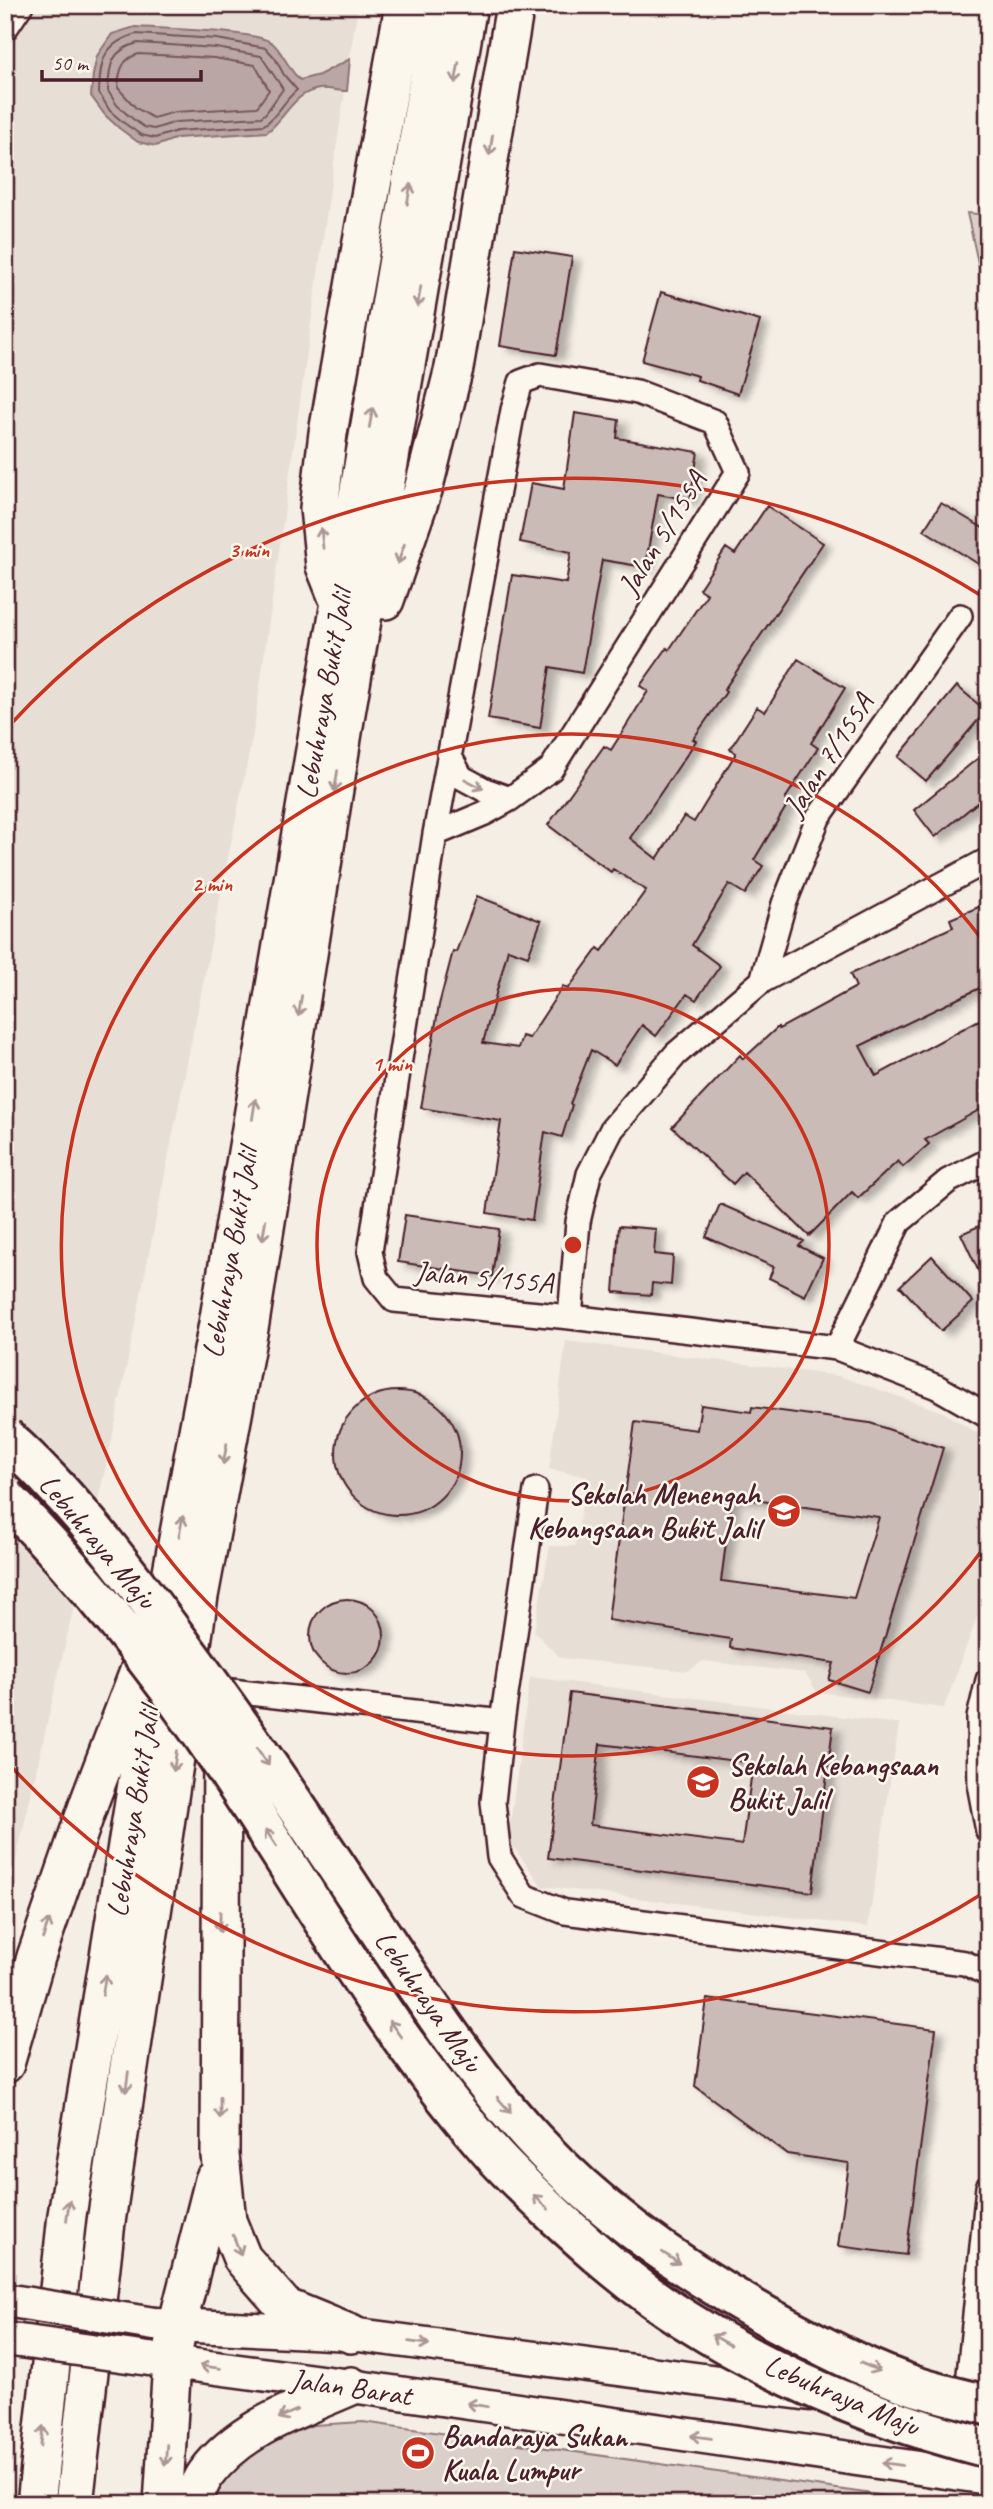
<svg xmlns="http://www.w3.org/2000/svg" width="993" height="2509" font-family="Caveat,sans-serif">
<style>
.built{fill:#e7dfd6}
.green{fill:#dbd0c9;stroke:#92787a;stroke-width:2}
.water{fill:#baa7a5;stroke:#8d7174;stroke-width:2}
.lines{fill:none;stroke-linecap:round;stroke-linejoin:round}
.shore{stroke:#77555c;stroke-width:2}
.building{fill:#cabbb6;stroke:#4a1f2b;stroke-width:2;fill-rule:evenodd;filter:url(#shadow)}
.minor-casing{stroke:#4a1f2b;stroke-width:28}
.secondary-casing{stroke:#4a1f2b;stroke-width:37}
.trunk-casing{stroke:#4a1f2b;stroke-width:42}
.minor{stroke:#fbf7ec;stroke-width:23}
.secondary{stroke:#fbf7ec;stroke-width:32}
.trunk{stroke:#fbf7ec;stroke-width:37}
.secondary-bridge-casing{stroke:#4a1f2b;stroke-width:37;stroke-linecap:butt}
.motorway-bridge-casing{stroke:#4a1f2b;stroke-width:44;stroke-linecap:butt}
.secondary-bridge{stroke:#fbf7ec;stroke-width:32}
.motorway-bridge{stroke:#fbf7ec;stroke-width:38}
.oneway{stroke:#ab9695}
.ring{fill:none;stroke:#c8321e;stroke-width:3.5}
.labels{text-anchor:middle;stroke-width:5;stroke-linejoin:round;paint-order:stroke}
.street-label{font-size:30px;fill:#4a1f2b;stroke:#fbf7ec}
.poi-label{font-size:30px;font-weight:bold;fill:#4a1f2b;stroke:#fbf7ec;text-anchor:start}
.centre{fill:#c8321e;stroke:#fbf7ec;stroke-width:3.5}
.ring-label{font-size:21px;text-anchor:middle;font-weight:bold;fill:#c8321e;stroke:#fbf7ec;stroke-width:5;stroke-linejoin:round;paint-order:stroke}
</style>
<defs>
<filter id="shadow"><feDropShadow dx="8" dy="4.5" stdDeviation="3.5" flood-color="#0004"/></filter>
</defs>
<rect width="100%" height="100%" fill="#f4eee4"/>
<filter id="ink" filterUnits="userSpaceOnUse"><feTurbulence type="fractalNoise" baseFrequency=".0143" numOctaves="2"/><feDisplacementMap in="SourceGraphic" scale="14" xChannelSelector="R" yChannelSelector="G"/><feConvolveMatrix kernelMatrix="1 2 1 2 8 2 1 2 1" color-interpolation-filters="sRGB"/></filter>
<g filter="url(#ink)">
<!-- built -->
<path class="built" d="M5,5H358L330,189L254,728L112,1439L5,1908Z
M566,1341L839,1376L943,1412L988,1440V1587L944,1708L817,1692L805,1673L703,1661L688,1671L561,1658L534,1632L550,1546H575L587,1477L549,1469Z
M530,1677L899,1724L868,1927L542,1886L508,1840Z"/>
<!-- green -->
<path class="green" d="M967,213L988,215V308Z
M363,2422L943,2504H210L236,2465L273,2440L313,2425Z"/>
<!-- water -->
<path class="water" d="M135,27C162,29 251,30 271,42C282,49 288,70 300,80L319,75L350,59L347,91C338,91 328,88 319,89C293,93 286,118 267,132L177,138L156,146L138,142L119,128L105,115L91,96L93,75L97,56L112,34Z"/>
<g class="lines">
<!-- shore -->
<path class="shore" d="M136,34L217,39L266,48L275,58L284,75L297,90C284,100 278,116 264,125L177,131L155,138L141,135L124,123L110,111L99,93C100,60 103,44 136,34Z
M138,43L216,48L261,56L283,89L266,113L261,117L176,122L154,129L144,127L129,116L117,105L108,91C109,65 111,50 138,43Z
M139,54L214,58L255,65L269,90L257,107L175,112L153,118L136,108L118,88C119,71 122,58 139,54Z"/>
</g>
<!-- building -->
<path class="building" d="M515,248L572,257L556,355L500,346Z
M661,292L760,321L738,394L697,380L698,376L642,361Z
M575,413L619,420L617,438L698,452L690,500L658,494L645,567L602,560L582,673L550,667L540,728L488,719L512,575L566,583L571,552L520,542L531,483L564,489Z
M941,503L988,531V570L924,530Z
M767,506L823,543L724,690L726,692L693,739L696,741L630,838L657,859L684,816L694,822L736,753L730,749L757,707L765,712L798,659L845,688L811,743L818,748L785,799L789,802L754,860L763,866L745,894L729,884L692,945L720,966L696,1000L687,994L656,1036L642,1025L615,1065L591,1050L570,1104L572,1105L562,1137L545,1132L532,1220L487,1213L501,1121L421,1108L439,1005L453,951L456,952L477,896L541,921L528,956L508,949L483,1043L518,1048L522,1036L529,1038L563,986L568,989L598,948L602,951L646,890L613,869L611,872L548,825L604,746L611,750L648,691L640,686L667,648L669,650L707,594L699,589L726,548L735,554Z
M957,686L986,711L926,781L898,757Z
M988,750V794L935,837L914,810Z
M988,903V984L860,1046L876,1076L979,1020L988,1040V1105L925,1140L929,1144L903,1167L898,1161L858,1198L852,1192L809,1236L744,1172L733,1184L672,1127L740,1055L743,1059L778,1027L779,1029L856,987L850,974L953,927L950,919Z
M720,1204L804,1241L799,1246L823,1258L805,1296L769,1278L774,1267L706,1237Z
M405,1215L499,1229L492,1276L398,1262Z
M988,1222V1291L961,1234Z
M619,1226L656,1229L654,1254L673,1256L671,1285L652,1283L651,1295L614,1292Z
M932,1256L973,1302L941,1331L900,1286Z
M336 1453a62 62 0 1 1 124 0a62 62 0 1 1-124 0Z
M701,1405L751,1412L752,1407L870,1423L943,1448L868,1692L829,1680L834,1663L730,1648L731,1639L608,1620L635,1422L697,1430ZM732,1497L879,1517L854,1598L721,1581Z
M310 1636a37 37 0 1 1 74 0a37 37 0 1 1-74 0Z
M570,1693L833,1727L812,1892L548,1858ZM600,1744L753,1763L742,1845L590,1825Z
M707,1999L936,2029L906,2255L838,2246L849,2163L787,2154L695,2086Z"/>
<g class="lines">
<!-- minor casing -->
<g class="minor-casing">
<path id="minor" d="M5,29L21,5
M449,755L461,777L485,790L510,799
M435,834L485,813L510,799L551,769L738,472L715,422L637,392L540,375L521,382L513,410L435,834L370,1252L376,1278L394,1300L570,1317L837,1348L937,1387L988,1416
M762,981L784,904L818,818L960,616
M570,1317L578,1222L589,1174L612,1129L676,1054L762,981L988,860
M837,1348L899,1222L948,1181L988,1161
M536,1490L502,1722L493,1802L499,1857L524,1896L565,1912L965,1963L988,1974
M988,1680L979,1718L980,1789L988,1831
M223,1690L502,1722
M961,2453L988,2187"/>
</g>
<!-- secondary casing -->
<g class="secondary-casing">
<path id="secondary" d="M155,2324L351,2334L810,2394
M149,2359L351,2386L988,2478"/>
</g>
<!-- trunk casing -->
<g class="trunk-casing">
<path id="trunk" d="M337,596L325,566L319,508L328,433L404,5
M385,600L423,490L454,368L515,5
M222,1748L220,2155L227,2221L242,2258L285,2307L351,2334
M5,2064L36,1957L90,1800L141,1666
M36,2504L67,2215L168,1593L219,1318L441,5
M74,2504L106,2222L199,1596L250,1323L346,713L468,5
M163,2504L172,2362L177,2326L214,2180
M192,2504C196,2494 200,2482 206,2474C240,2427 301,2408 351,2386"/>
</g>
<!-- minor -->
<use href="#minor" class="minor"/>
<!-- secondary -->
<use href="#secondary" class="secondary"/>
<!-- trunk -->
<use href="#trunk" class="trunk"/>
<!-- secondary-bridge casing -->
<g class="secondary-bridge-casing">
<path id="secondary-bridge" d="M5,2300L154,2324
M5,2339L149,2359"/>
</g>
<!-- motorway-bridge casing -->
<g class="motorway-bridge-casing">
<path id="motorway-bridge" d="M5,1437C75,1499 129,1574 184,1648C249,1736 310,1826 370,1917C421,1993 471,2072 534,2140C606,2218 696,2279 790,2329C829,2350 870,2371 912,2385C937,2393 963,2399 988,2405
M5,1497C88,1581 161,1673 227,1771C310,1896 384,2028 483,2143C502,2166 525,2187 547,2208C590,2248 634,2288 684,2319C777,2378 881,2421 988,2448"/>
</g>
<!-- secondary-bridge -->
<use href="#secondary-bridge" class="secondary-bridge"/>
<!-- motorway-bridge -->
<use href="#motorway-bridge" class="motorway-bridge"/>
</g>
<!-- one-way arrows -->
<defs><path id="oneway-shaft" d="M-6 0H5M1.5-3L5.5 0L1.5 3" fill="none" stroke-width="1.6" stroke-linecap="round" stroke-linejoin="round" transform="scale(1.75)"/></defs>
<g class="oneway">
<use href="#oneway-shaft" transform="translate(457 73) rotate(100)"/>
<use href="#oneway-shaft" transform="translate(491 145) rotate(99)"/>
<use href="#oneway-shaft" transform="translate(409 194) rotate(-80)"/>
<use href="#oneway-shaft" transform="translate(419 297) rotate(100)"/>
<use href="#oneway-shaft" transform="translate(371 418) rotate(-80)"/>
<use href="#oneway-shaft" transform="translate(322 538) rotate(-96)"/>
<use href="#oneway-shaft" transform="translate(401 554) rotate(109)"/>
<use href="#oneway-shaft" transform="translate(336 781) rotate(99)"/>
<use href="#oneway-shaft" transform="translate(474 784) rotate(28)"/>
<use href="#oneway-shaft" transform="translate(300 1006) rotate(99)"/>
<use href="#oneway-shaft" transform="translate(254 1109) rotate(-81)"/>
<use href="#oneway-shaft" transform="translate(264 1230) rotate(99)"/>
<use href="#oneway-shaft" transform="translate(225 1454) rotate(100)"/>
<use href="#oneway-shaft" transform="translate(181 1526) rotate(-79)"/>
<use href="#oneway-shaft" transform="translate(263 1757) rotate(56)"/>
<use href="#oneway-shaft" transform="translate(175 1761) rotate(98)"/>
<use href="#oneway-shaft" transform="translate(271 1838) rotate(-123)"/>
<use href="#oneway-shaft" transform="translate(220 1922) rotate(90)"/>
<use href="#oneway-shaft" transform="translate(46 1929) rotate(-71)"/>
<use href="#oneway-shaft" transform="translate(104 1985) rotate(-81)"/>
<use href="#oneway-shaft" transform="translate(395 2029) rotate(-126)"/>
<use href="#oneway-shaft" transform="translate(127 2082) rotate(98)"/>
<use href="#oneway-shaft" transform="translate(504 2105) rotate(49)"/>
<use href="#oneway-shaft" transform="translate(220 2108) rotate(90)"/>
<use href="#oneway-shaft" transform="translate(541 2202) rotate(-137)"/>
<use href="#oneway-shaft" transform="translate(68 2210) rotate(-82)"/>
<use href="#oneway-shaft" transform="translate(237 2245) rotate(68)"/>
<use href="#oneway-shaft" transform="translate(671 2258) rotate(34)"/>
<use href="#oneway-shaft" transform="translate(721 2340) rotate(-150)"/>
<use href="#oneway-shaft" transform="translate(419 2343) rotate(7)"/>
<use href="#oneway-shaft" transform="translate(210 2367) rotate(-173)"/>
<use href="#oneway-shaft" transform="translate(870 2367) rotate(23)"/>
<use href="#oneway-shaft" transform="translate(477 2405) rotate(-171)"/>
<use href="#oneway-shaft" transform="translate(288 2414) rotate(156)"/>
<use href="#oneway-shaft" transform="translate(42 2436) rotate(-83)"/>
<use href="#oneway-shaft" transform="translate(701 2437) rotate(-172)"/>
<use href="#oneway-shaft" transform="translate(166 2455) rotate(94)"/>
<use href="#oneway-shaft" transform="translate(892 2464) rotate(-172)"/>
</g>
</g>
<!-- distance rings -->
<g class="ring">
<circle cx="573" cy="1245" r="256"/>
<path d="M986 1545A511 511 0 1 1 986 945"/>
<path d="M985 1892A767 767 0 0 1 8 1763M8 727A767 767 0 0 1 985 598"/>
</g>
<!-- icons -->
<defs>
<g id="school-disc" transform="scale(1.75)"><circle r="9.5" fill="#c8321e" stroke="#fbf7ec"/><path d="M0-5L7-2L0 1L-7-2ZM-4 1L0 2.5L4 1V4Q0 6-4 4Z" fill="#fff"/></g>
<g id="stadium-disc" transform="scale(1.75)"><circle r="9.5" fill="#c8321e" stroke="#fbf7ec"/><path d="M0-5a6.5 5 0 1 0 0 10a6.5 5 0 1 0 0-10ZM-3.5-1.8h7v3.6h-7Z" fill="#fff"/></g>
</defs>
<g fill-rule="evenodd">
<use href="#school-disc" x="784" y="1511"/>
<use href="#school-disc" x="703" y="1782"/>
<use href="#stadium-disc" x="418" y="2453"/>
</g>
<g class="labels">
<!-- street labels -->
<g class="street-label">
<text transform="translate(662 533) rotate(-58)" y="10">Jalan 5/155A</text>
<text transform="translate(324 694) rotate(-80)" y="10">Lebuhraya Bukit Jalil</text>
<text transform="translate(828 755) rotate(-57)" y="10">Jalan 7/155A</text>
<text transform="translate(230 1253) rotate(-80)" y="10">Lebuhraya Bukit Jalil</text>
<text transform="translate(484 1277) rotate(5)" y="10">Jalan 5/155A</text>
<text transform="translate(98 1541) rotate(50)" y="10">Lebuhraya Maju</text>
<text transform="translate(133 1812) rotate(-81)" y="10">Lebuhraya Bukit Jalil</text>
<text transform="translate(429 2001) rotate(55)" y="10">Lebuhraya Maju</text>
<text transform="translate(351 2387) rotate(8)" y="10">Jalan Barat</text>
<text transform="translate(842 2395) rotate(23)" y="10">Lebuhraya Maju</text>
</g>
<!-- poi labels -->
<g class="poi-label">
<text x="760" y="1504" text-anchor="end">Sekolah Menengah<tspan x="760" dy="34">Kebangsaan Bukit Jalil</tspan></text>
<text x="728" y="1775">Sekolah Kebangsaan<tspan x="728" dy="34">Bukit Jalil</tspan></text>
<text x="442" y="2446">Bandaraya Sukan<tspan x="442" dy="34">Kuala Lumpur</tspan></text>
</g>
</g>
<circle cx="573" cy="1245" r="10" class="centre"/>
<g class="ring-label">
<text x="249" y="557">3 min</text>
<text x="212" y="891">2 min</text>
<text x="392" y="1071">1 min</text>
</g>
<!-- margin -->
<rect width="993" height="2509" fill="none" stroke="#fbf7ec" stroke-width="28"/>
<rect x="14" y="14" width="965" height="2481" fill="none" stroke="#4a1f2b" stroke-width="2.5" filter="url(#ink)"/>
<!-- scale -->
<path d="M42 70v10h159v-10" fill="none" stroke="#4a1f2b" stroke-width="3.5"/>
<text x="52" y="70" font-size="21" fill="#4a1f2b" stroke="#fbf7ec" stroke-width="5" paint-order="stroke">50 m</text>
</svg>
